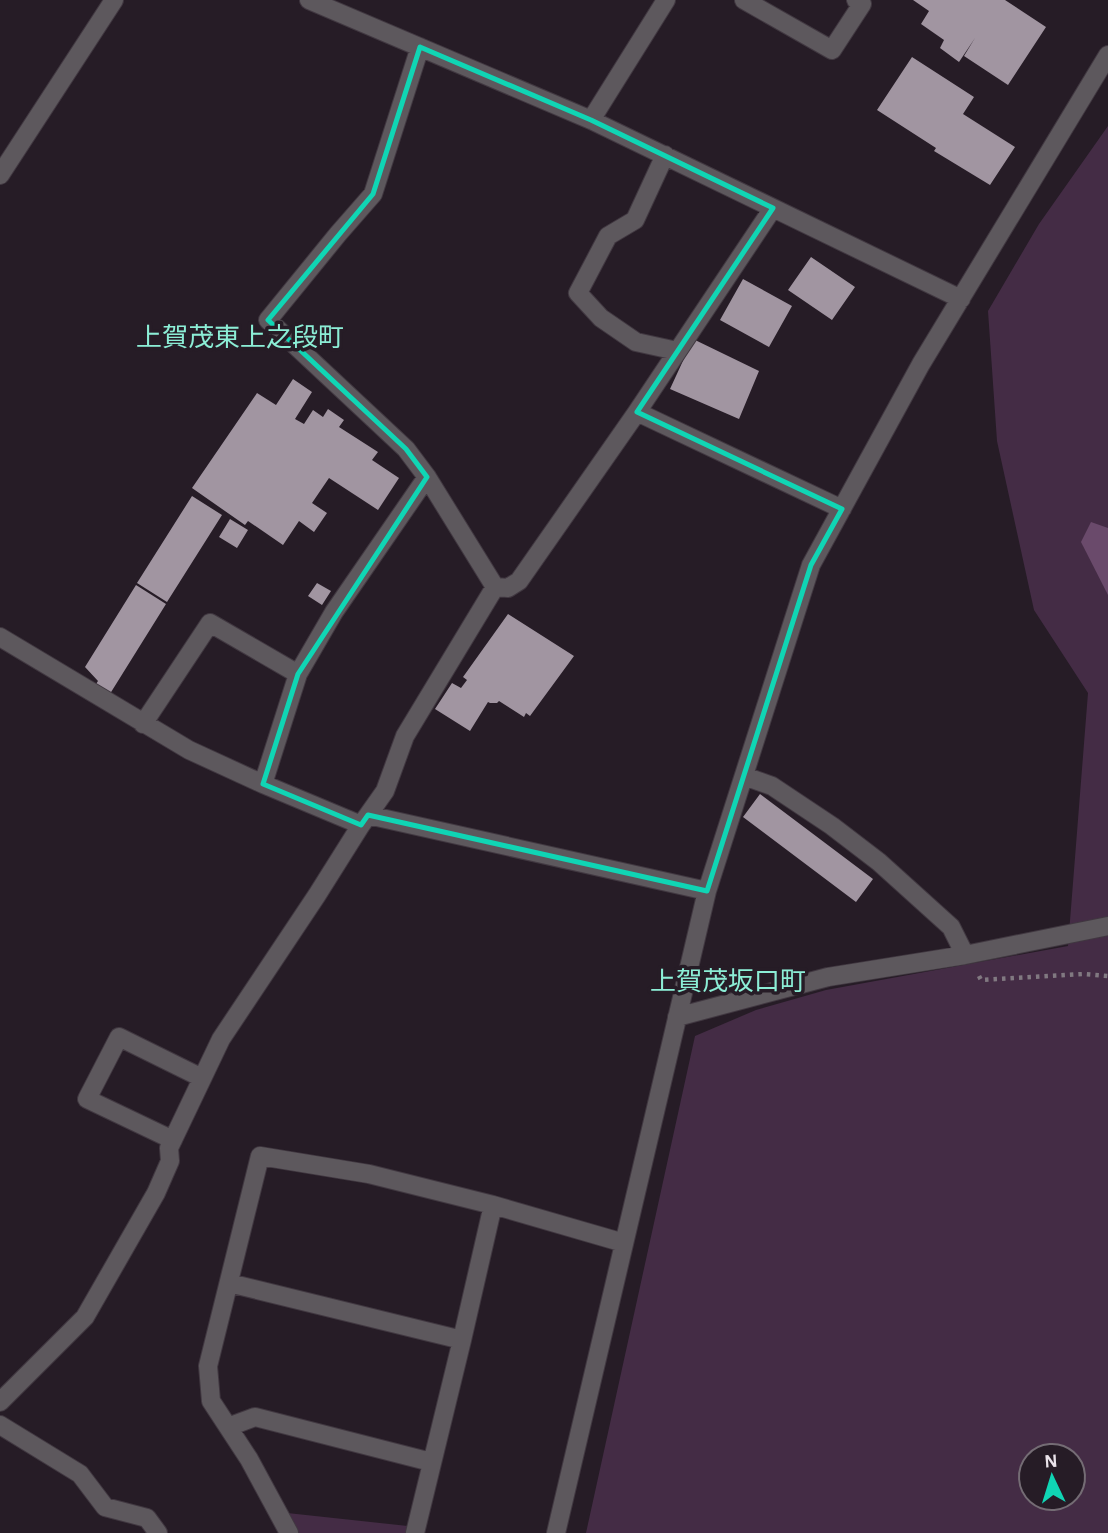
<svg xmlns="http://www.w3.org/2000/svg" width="1108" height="1533" font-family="'Alegreya Sans','Noto Sans JP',sans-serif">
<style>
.green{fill:#442c45;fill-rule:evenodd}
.water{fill:#6a4a6b}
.building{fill:#a195a1}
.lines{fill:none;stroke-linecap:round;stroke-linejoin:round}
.minor-casing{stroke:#413841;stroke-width:20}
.path{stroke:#817981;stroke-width:4.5;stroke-dasharray:3.5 5;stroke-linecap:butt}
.minor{stroke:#5d585d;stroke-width:18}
.marked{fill:none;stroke:#10d5b4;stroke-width:5;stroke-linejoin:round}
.labels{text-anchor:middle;stroke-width:7;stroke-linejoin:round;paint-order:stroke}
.neighbourhood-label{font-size:26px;fill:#8ceed6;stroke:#261c26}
</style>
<rect width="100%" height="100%" fill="#261c26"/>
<!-- green -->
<path class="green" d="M1108,126V1533H586L695,1036L756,1010L826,990L1068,946L1088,693L1034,610L997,441L988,311L1039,224ZM1031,1456H1073V1498H1031Z
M278,1512L417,1527L415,1533H290Z"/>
<!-- water -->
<path class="water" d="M1091,522L1108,528V595L1081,542Z"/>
<!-- building -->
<path class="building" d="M913,0H1005L1046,27L1008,85L964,56L975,38L959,62L940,48L944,40L921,24L929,11Z
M912,57L974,97L963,114L1015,147L990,185L934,151L936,148L877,110Z
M811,257L855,287L832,320L788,290Z
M743,279L792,306L769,347L720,320Z
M693,339L759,371L739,419L670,389Z
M293,379L312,392L295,419L304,424L313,410L323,417L328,409L344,420L339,427L378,452L372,460L399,478L378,510L329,478L312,503L327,513L314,532L299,521L283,545L248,521L245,525L192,488L257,393L276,405Z
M192,496L222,515L167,602L137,583Z
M230,519L248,530L237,548L219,537Z
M317,583L331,591L322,605L308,596Z
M136,585L166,604L108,697L94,687L98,681L85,667Z
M508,614L574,656L530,716L526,713L524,717L499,701L497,703H490L488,702L470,731L435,709L452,683L461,688L467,680L463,677Z
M760,794L873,879L856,902L743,817Z"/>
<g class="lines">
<!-- minor casing -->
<g class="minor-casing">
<path id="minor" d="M309,0L591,120L961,299
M744,0L832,50L862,4L856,0
M420,47L373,194L338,234L268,320L406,449L427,477L495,587
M591,120L666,0
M665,155L635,220L608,236L578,293L601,318L636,342L677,351
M0,175L114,0
M637,412L842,509
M495,587L508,588L519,581L637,412L773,208
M0,637L189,750L263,784L361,825
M143,724L210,623L298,674
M744,776L772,786L832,826L879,862L951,927L965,955
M263,784L298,674L334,612L427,477
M368,815L707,891
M677,1017L828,977L965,955L1108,926
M173,1140L87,1099L119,1037L202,1078
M229,1283L462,1340
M0,1402L85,1317L156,1193L170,1161L169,1148L221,1039L317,895L361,825L385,791L405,736L495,587
M0,1425L80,1474L105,1507L147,1518L158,1533
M228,1427L255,1417L431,1462
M289,1533L249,1459L211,1401L208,1366L260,1156L369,1174L493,1205L624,1243
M415,1533L462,1340L493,1205
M556,1533L707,891L811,565L921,364L1108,55"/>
</g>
<!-- path -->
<path class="path" d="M979,976L981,980L1084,974L1108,976"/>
<!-- minor -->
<use href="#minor" class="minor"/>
</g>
<!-- marked area -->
<path class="marked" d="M420,47L591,120L773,208L637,412L842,509L811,565L707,891L368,815L361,825L263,784L298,674L427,477L406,449L268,320L373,194Z"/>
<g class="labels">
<!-- neighbourhood labels -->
<g class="neighbourhood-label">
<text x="240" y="346">上賀茂東上之段町</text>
<text x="728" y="990">上賀茂坂口町</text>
</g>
</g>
<!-- north arrow -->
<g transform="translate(1052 1477) rotate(356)"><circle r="33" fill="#261c26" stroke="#746c74" stroke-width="2"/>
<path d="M0-5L12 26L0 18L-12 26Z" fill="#10d5b4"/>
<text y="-10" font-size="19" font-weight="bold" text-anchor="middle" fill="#eae3ea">N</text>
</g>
</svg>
